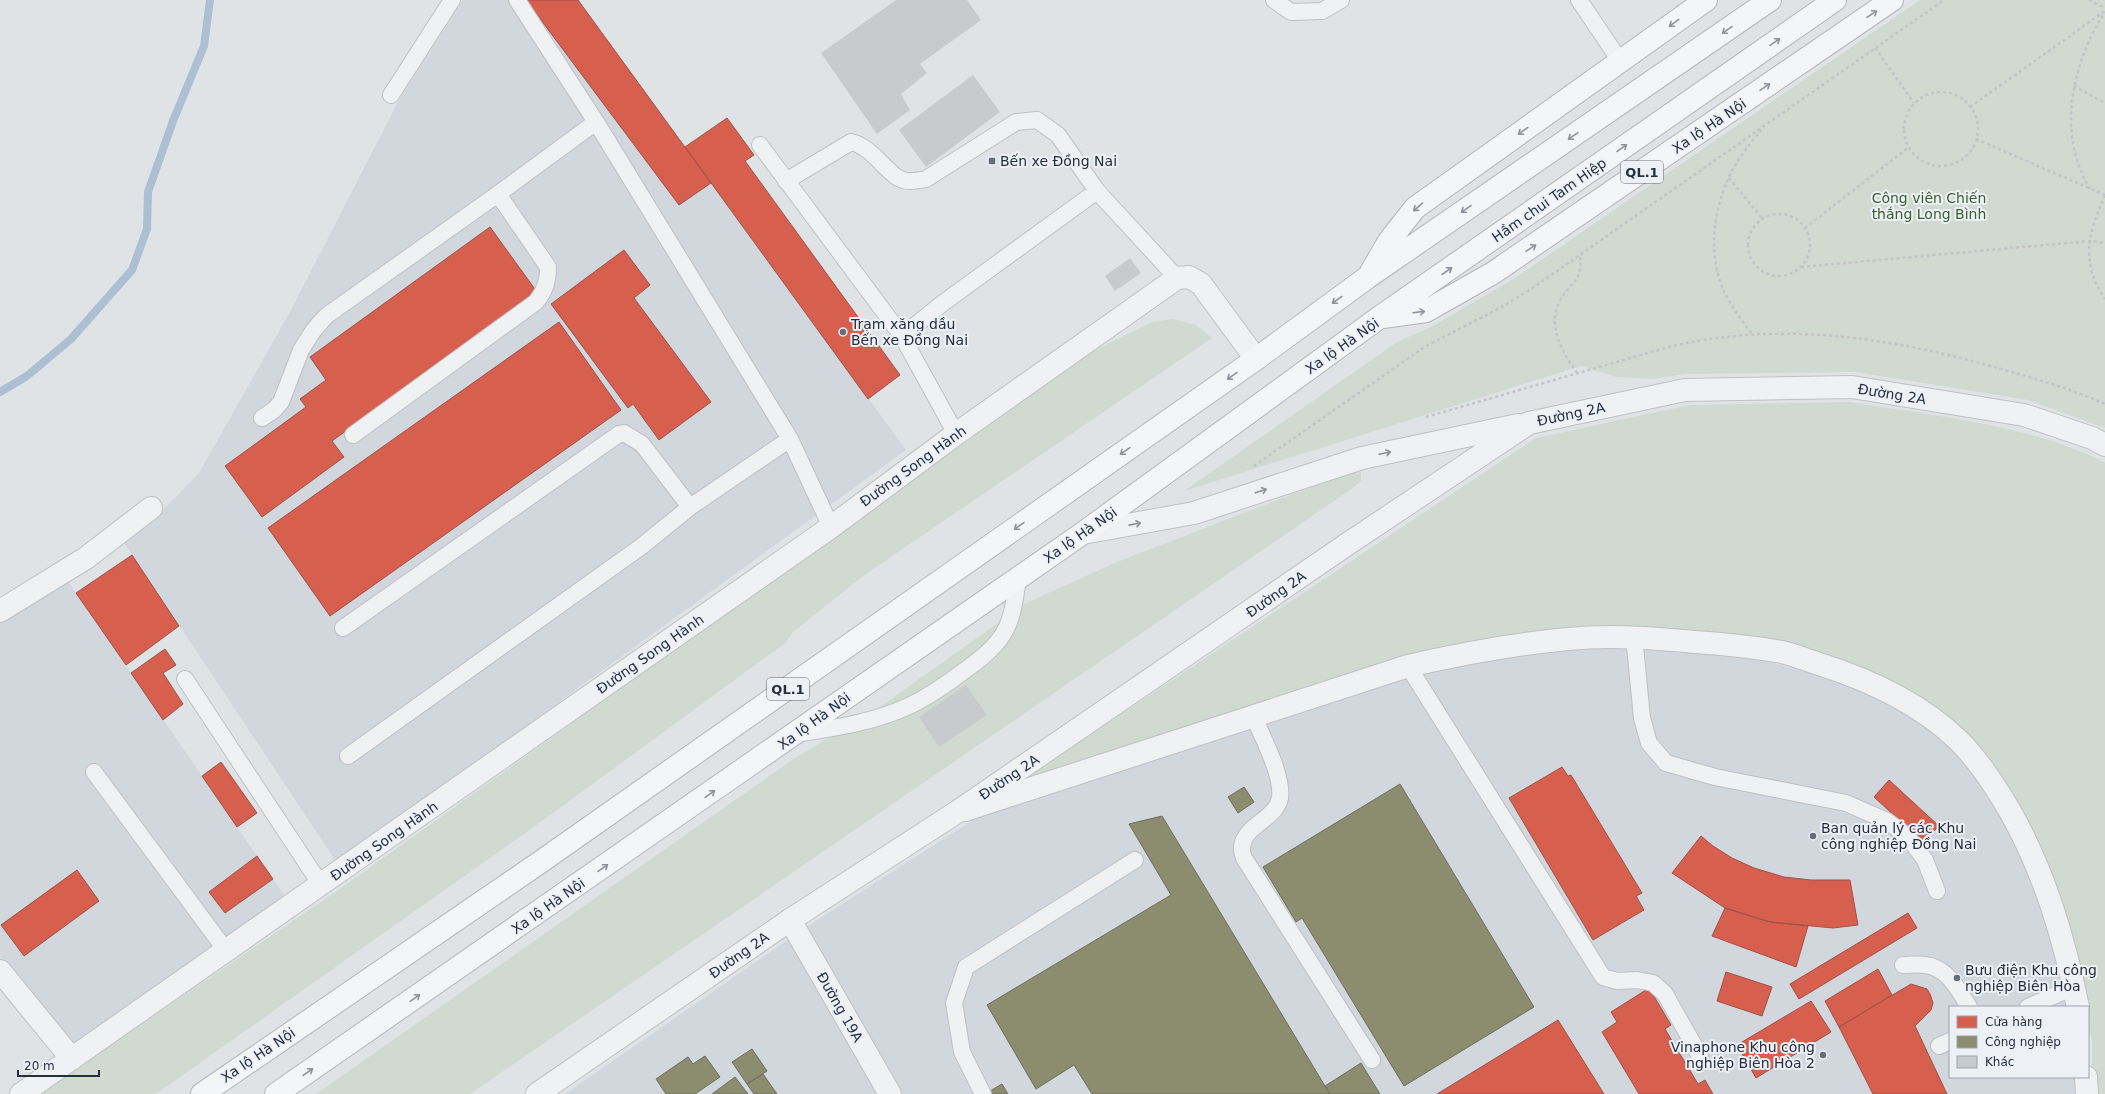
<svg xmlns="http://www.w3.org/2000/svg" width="2105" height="1094" font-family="'DejaVu Sans',sans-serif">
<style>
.built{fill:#d2d6dd}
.green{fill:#d0dad0}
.shops{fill:#d6604d;stroke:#a15149}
.industry{fill:#8c8c6e;stroke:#6d7060}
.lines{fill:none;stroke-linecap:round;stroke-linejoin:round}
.stream{stroke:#acbfd3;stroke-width:8}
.building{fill:#c8cbce}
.service-casing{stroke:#bec1c4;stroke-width:18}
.minor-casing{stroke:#bec1c4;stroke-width:24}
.tertiary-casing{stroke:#bec1c4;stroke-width:24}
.trunk-casing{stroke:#b2b6bb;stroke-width:24}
.path{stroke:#c2c4c9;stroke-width:2.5;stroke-dasharray:3 3;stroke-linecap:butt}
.service{stroke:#f0f1f2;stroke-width:16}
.minor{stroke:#f0f1f2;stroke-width:22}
.tertiary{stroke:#f0f1f2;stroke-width:22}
.trunk{stroke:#f4f5f6;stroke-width:22}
.oneway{stroke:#8d929b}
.oneway2{stroke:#8b9099}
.poi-dot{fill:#676e7a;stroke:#edf1f6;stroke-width:1.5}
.labels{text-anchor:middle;stroke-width:4;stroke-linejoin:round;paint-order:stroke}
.shield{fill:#edf1f6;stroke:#626977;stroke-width:1}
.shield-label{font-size:13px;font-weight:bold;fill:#262f40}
.street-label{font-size:14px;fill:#262f40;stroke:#edf1f6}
.poi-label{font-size:14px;fill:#262f40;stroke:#edf1f6;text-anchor:start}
.park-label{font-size:14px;fill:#3a5d32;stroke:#edf1f6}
</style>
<rect width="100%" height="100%" fill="#e0e3e6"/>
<!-- built -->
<path class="built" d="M463,0H578L906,450L337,863L123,541L158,515L199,473L291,310L400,98Z
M68,581L286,898L75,1046L0,956V623Z
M1628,643L1727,650L1849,684L1942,735L1998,803L2046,904L2073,1007H1950V1077H2080L2079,1094H565L805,928L993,807L1441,662Z"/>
<!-- green -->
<path class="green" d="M1920,0H2105V428L2028,400L1856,372L1684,374L1653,379L1616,377L1581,366L1184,491L1397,342L1433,326L1515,278Z
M1173,319L1196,325L1212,338L863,576L793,632L784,644L531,829L156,1094H39L337,891L1092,352L1152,322Z
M1850,402C1933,416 2030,424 2105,463V1094H2092V1040L2088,1024V1007L2056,897L1948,725L1731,639L1438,650L1007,790L1536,438L1690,405Z
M1355,470L1361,473V481L1350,490L470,1094H316L795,758L877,709L1026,603L1117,562Z"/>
<!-- shops -->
<path class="shops" d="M526,0H578L711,183L679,205Z
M727,118L754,155L745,161L900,375L868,399L685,147Z
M490,227L537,292L332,441L344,457L262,517L225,466L306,407L300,399L326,380L310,357Z
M624,250L650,285L634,298L711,402L659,440L633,404L628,408L551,304Z
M559,322L621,410L330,616L268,528Z
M132,555L179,626L126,665L76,593Z
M165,649L176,665L163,673L183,704L163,720L131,673Z
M221,762L257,813L237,827L202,776Z
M1562,767L1568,776L1571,775L1642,893L1636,896L1644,910L1593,940L1509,798Z
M1889,780L1939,826L1923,842L1874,797Z
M1701,836L1713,846L1732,858L1754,868L1784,877L1811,880H1850L1858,925L1833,928L1770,922L1725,908L1672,873Z
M257,856L273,879L225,913L209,892Z
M77,870L99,901L24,956L1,925Z
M1725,908L1770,922L1808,926L1796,967L1712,936Z
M1908,913L1917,928L1799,999L1790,984Z
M1878,969L1892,995L1839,1027L1825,1001Z
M1726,972L1772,987L1762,1016L1717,1001Z
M1911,984L1927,989L1930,994L1933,1003L1931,1010L1915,1026L1947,1094H1873L1839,1027Z
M1649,988L1671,1025L1665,1029L1698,1084L1705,1080L1713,1094H1639L1602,1032L1617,1022L1611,1012Z
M1811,1001L1831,1032L1756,1078L1737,1045Z
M1558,1020L1604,1094H1437Z"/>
<!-- industry -->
<path class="industry" d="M1400,784L1534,1007L1404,1086L1302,918L1296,922L1263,867Z
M1244,787L1254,802L1238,813L1228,797Z
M1162,816L1325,1086L1330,1094H1092L1074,1065L1036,1089L987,1005L1171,895L1129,824Z
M752,1049L767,1071L747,1084L732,1062Z
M705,1056L720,1077L695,1094H666L656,1079L688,1057L693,1064Z
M1361,1063L1380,1094H1330L1325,1086Z
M763,1074L777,1094H754L747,1084Z
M735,1077L748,1094H712Z
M1002,1084L1008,1094H985Z"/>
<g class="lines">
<!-- stream -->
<path class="stream" d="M0,392L27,376L71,339L132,270L147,229L148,192L173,121L204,46L210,0"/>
</g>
<!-- building -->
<path class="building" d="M896,0H967L981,20L920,64L927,73L901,94L910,110L877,134L821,53Z
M973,75L1000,112L926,167L899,130Z
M1130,258L1141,273L1115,291L1105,276Z
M966,685L987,715L939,747L919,717Z"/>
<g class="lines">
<!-- service casing -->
<g class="service-casing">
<path id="service" d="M517,0L596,122
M1274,0L1291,12L1322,11L1341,0
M1579,0L1620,61
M391,95L452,0
M760,145L902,336
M786,181L851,142C877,148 889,182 910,181C915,181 921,180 926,179L1016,122L1037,120L1058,135L1097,191
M262,418L274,410L281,402L301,350L313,331L326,316L498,194
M956,434L902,336L943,303L1097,191L1177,278
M353,435L536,302C545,291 548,281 548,267L498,194L596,122L790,439
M343,628L619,434L624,433L642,444L690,507
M1634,636L1642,718L1649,743L1666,763L1715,777L1846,803L1887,821L1908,837L1925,860L1937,891
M1408,666L1603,977L1617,981L1637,980L1653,983L1665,994L1700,1056
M185,679L321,885
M1254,717C1263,739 1283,775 1280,798C1276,819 1245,825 1242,846C1241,850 1243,855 1244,858L1372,1060
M796,734C835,728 877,722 913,704C931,695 948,683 964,671C980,659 997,647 1006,629C1014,613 1015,596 1018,579
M348,756L642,546L690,507L790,439L831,527
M94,772L227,952
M1903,965C1910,965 1918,964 1925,965C1947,967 1959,990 1969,1007
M2028,1007L2074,987
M1939,1046L1950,1041
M983,1094L962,1052L954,1003L966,967L1135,860"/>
</g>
<!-- minor casing -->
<g class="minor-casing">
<path id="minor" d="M0,611L86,558L151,508
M965,810L1408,666C1460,654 1514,644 1568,639C1611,635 1652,638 1695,642C1724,644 1753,647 1782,652C1794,655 1807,660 1819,664C1870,680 1918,702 1957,739C1979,760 1996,787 2011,813C2045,874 2064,938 2078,1007
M790,920L890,1094
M0,971L72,1059
M2086,1077L2087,1094
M21,1094L831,527L956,434L1177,278L1189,277L1201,284L1256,359"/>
</g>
<!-- tertiary casing -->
<g class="tertiary-casing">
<path id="tertiary" d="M1083,533L1194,513L1362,458L1518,425
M537,1094L790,920L957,812L1346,545L1529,423L1685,390L1852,387L2024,415L2092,438L2105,445"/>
</g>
<!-- trunk casing -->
<g class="trunk-casing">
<path id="trunk" d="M1371,272L1389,241L1415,208L1706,0
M1383,317L1426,311L1493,273L1892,0
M202,1094L539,863L1256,359L1368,277L1770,0
M276,1094L1083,533L1380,317L1835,0"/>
</g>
<!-- path -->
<path class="path" d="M2089,0L2105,8
M1875,48L1914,103
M2074,86L2105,103
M1904 129a37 37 0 1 1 74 0a37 37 0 1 1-74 0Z
M1970,107L2105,11
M1976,139L2105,195
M1729,178L1762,218
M2090,189C2056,133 2072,63 2105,12
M2105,195C2088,234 2080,261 2105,299
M1748 245a31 31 0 1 1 62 0a31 31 0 1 1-62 0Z
M1805,228L1909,147
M1801,267L2089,241L2105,243
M1751,333C1741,319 1730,305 1723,289C1706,250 1715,197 1737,162C1744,151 1753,140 1761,130
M1577,373C1562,351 1545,324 1562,297C1574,278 1583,282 1580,254
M1426,417L1665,348C1779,319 1896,338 2008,371C2041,380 2074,390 2105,404
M1254,466L1426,346L1500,308L1534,287L1944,0"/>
<!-- service -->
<use href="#service" class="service"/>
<!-- minor -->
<use href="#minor" class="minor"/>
<!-- tertiary -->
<use href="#tertiary" class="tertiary"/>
<!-- trunk -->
<use href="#trunk" class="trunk"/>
</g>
<!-- one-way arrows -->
<defs><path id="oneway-shaft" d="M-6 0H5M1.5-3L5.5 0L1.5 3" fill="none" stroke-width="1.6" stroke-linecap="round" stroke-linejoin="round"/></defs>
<g class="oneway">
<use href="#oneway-shaft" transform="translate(1872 14) rotate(-34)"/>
<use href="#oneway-shaft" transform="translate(1674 23) rotate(144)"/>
<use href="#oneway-shaft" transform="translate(1727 30) rotate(145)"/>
<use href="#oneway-shaft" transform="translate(1775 42) rotate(-35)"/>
<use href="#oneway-shaft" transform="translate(1765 87) rotate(-34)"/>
<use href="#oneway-shaft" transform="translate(1523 131) rotate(144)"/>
<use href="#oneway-shaft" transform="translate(1573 136) rotate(145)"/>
<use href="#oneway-shaft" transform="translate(1622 148) rotate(-35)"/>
<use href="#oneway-shaft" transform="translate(1418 207) rotate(139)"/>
<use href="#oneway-shaft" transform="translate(1466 209) rotate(145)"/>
<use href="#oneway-shaft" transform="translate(1531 248) rotate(-34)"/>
<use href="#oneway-shaft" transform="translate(1447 271) rotate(-35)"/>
<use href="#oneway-shaft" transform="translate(1337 300) rotate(144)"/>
<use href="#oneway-shaft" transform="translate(1419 312) rotate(-7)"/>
<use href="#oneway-shaft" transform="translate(1232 376) rotate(145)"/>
<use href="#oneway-shaft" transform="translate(1125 451) rotate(145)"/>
<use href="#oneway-shaft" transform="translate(1019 526) rotate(145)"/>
<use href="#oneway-shaft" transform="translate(710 794) rotate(-35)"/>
<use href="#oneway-shaft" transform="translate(603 868) rotate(-35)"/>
<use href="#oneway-shaft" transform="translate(415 998) rotate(-35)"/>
<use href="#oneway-shaft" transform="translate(308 1072) rotate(-35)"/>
</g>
<g class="oneway2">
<use href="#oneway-shaft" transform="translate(1385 453) rotate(-12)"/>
<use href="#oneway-shaft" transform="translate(1261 491) rotate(-18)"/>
<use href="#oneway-shaft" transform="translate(1135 524) rotate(-11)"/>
</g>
<!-- markers -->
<g class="poi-dot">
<rect x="988" y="157" width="8" height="8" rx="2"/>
<circle cx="843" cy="332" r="4"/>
<circle cx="1813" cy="836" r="4"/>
<circle cx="1957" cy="978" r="4"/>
<circle cx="1823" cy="1055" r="4"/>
</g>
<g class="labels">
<!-- shield labels -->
<g class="shield">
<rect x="1621" y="161" width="42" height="22" rx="3"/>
<rect x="767" y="678" width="42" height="22" rx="3"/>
</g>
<g class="shield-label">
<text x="1642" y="177">QL.1</text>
<text x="788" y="694">QL.1</text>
</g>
<!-- street labels -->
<g class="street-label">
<text transform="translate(1709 126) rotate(-34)" y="5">Xa lộ Hà Nội</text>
<text transform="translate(1549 200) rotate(-35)" y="5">Hầm chui Tam Hiệp</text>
<text transform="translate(1342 346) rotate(-35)" y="5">Xa lộ Hà Nội</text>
<text transform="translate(1892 394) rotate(9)" y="5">Đường 2A</text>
<text transform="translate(1571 414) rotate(-12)" y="5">Đường 2A</text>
<text transform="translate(913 466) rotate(-36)" y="5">Đường Song Hành</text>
<text transform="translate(1080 535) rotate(-35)" y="5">Xa lộ Hà Nội</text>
<text transform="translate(1276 594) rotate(-35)" y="5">Đường 2A</text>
<text transform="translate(650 654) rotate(-35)" y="5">Đường Song Hành</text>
<text transform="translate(814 721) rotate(-36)" y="5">Xa lộ Hà Nội</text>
<text transform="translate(1009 777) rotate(-34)" y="5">Đường 2A</text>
<text transform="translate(384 841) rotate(-35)" y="5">Đường Song Hành</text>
<text transform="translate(548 906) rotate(-35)" y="5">Xa lộ Hà Nội</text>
<text transform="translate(739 955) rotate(-35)" y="5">Đường 2A</text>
<text transform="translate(840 1007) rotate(60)" y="5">Đường 19A</text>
<text transform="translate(258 1055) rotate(-34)" y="5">Xa lộ Hà Nội</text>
</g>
<!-- poi labels -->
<g class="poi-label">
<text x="1000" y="166">Bến xe Đồng Nai</text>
<text x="851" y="329">Trạm xăng dầu<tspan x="851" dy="16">Bến xe Đồng Nai</tspan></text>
<text x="1821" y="833">Ban quản lý các Khu<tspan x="1821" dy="16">công nghiệp Đồng Nai</tspan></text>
<text x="1965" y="975">Bưu điện Khu công<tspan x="1965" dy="16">nghiệp Biên Hòa</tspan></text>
<text x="1815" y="1052" text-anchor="end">Vinaphone Khu công<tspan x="1815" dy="16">nghiệp Biên Hòa 2</tspan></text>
</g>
<!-- park labels -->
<g class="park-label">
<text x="1929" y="203">Công viên Chiến<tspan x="1929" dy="16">thắng Long Bình</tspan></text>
</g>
</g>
<!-- legend -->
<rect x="1949" y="1006" width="140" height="72" fill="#edf1f6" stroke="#9da3ad"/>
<rect x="1957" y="1016" width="20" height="12" fill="#d6604d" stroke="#9da3ad"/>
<text x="1985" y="1026" font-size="12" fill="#262f40">Cửa hàng</text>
<rect x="1957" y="1036" width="20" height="12" fill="#8c8c6e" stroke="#9da3ad"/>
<text x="1985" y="1046" font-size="12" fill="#262f40">Công nghiệp</text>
<rect x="1957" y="1056" width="20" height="12" fill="#c8cbce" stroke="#9da3ad"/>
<text x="1985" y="1066" font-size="12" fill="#262f40">Khác</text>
<!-- scale -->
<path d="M18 1070v6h81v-6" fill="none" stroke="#262f40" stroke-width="2"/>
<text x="24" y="1070" font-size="12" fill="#262f40" stroke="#edf1f6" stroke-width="3" paint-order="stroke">20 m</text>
</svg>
